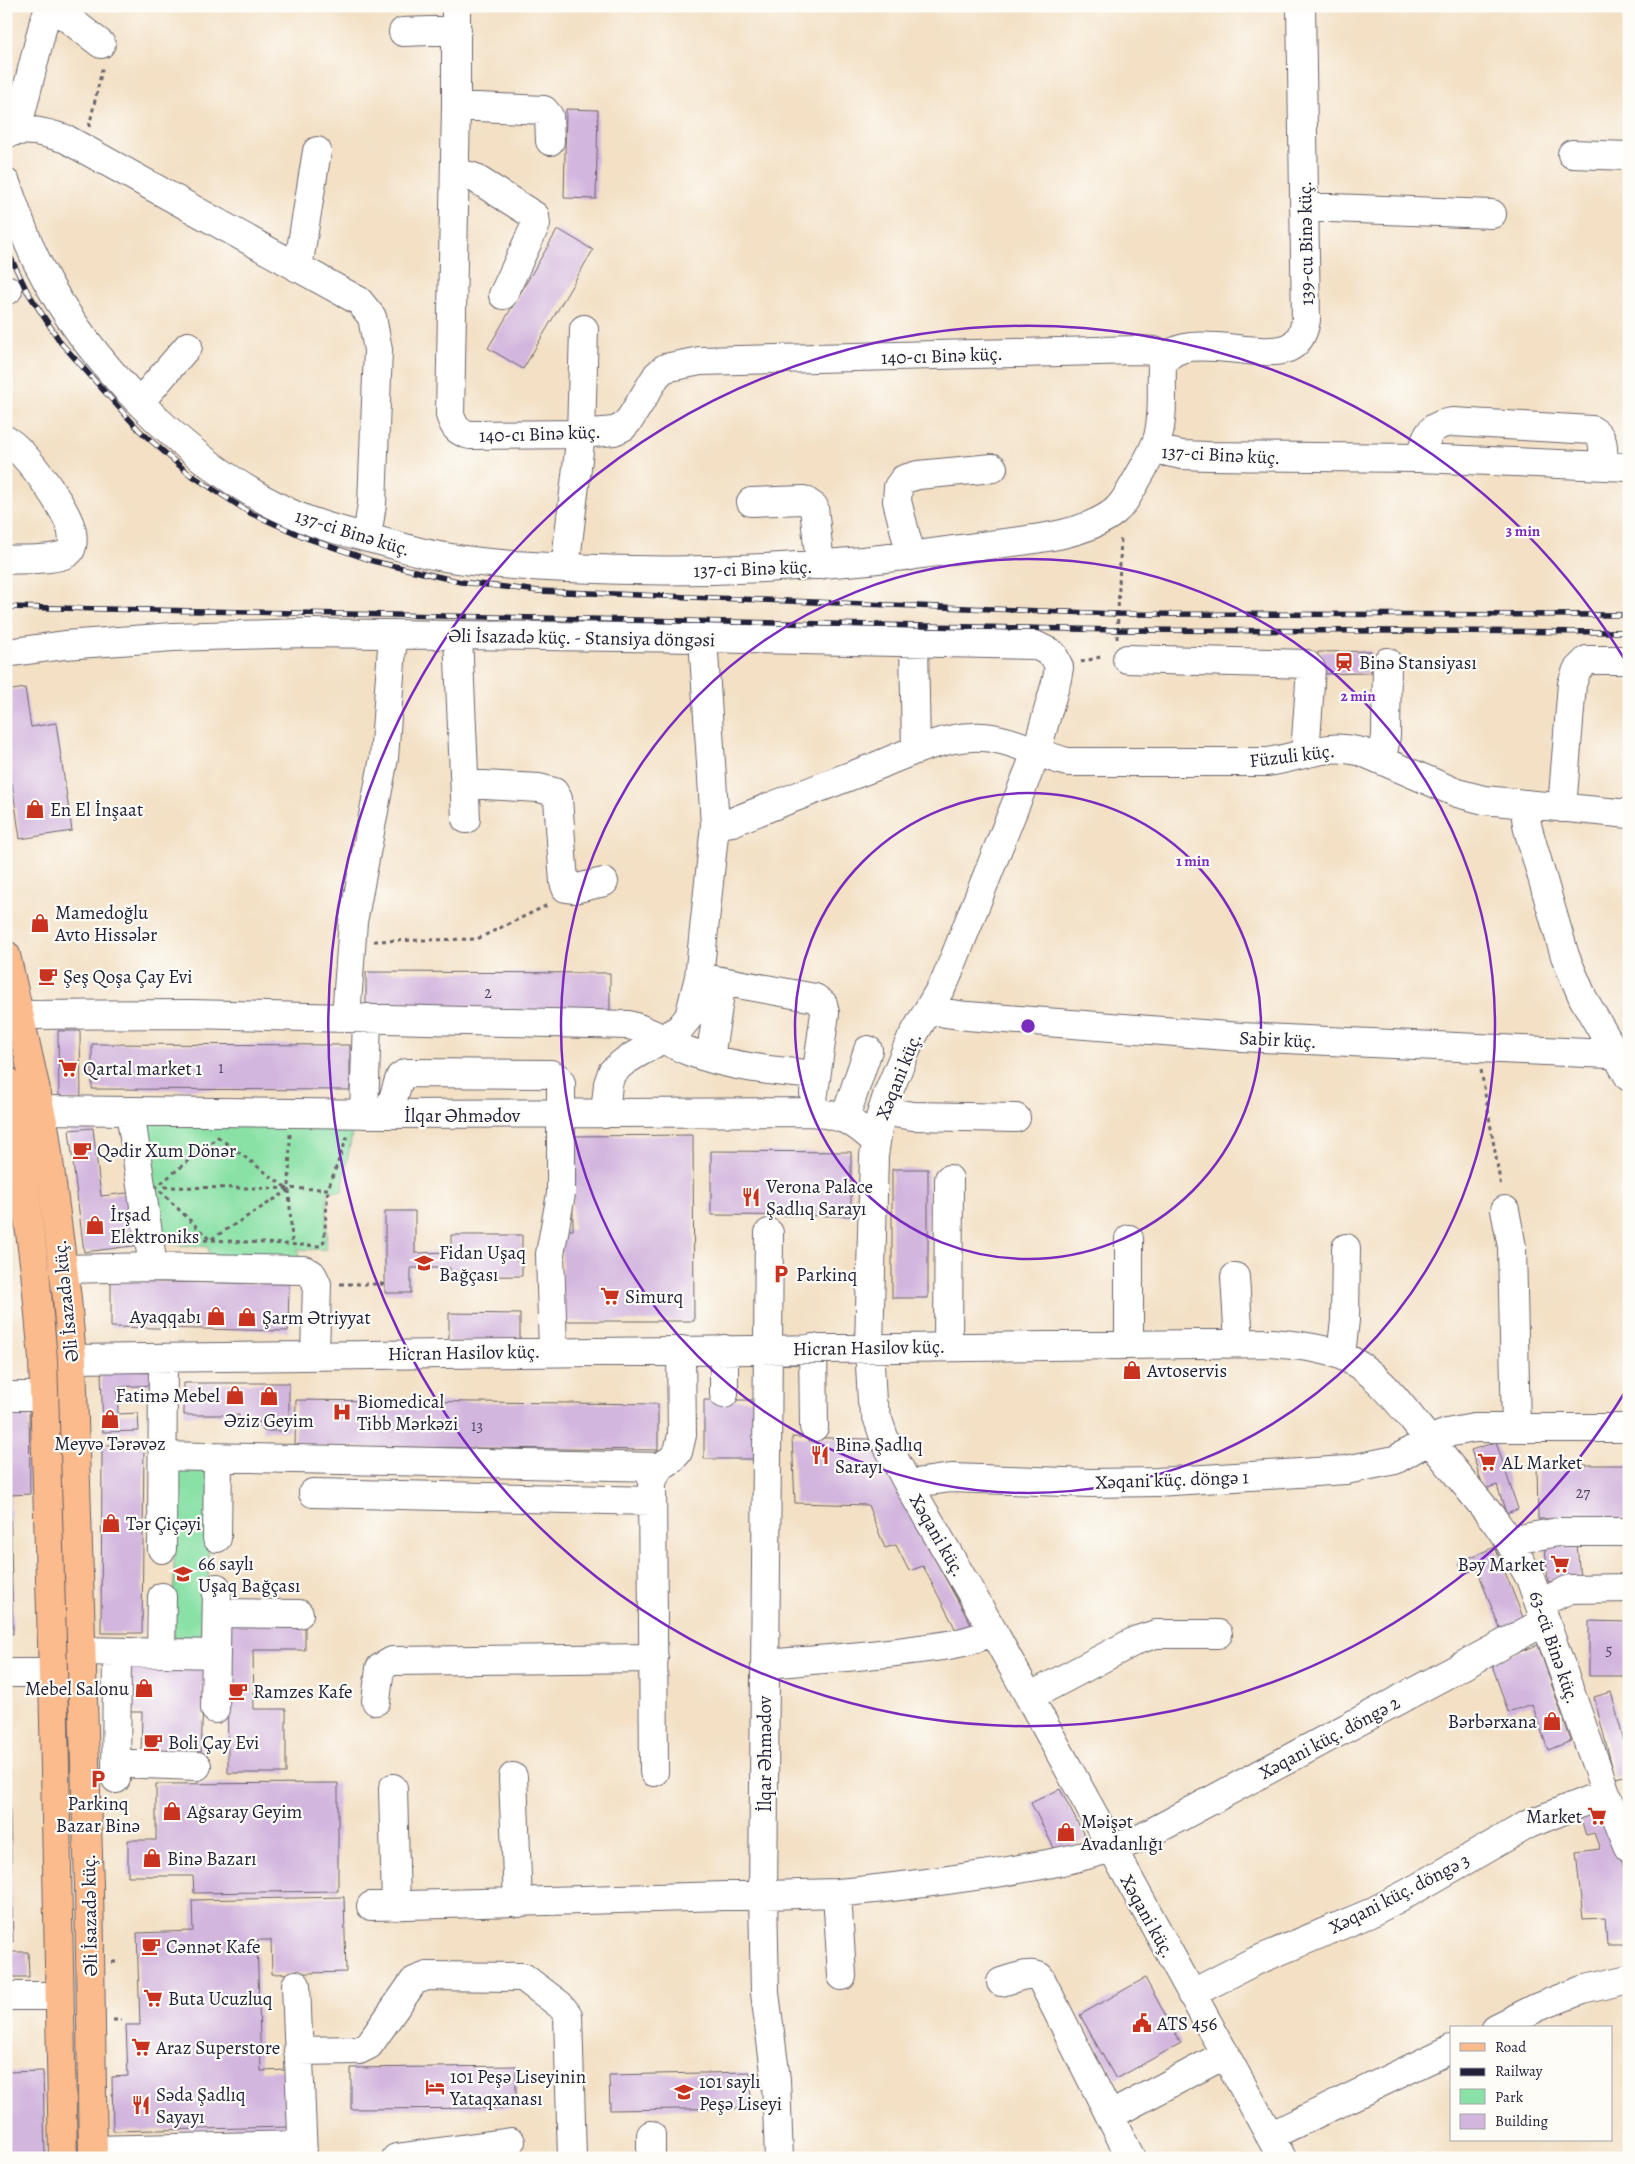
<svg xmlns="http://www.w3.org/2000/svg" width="1635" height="2164" font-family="Alegreya,serif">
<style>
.green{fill:#89e1a5;stroke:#568270}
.building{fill:#d3b6de}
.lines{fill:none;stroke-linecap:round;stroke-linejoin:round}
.minor-casing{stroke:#6b646b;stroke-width:30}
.major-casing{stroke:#6b646b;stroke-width:30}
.path{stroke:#6b646b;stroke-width:3;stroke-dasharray:4 4;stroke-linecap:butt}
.minor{stroke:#fff;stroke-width:28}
.major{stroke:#fbbb8c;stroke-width:28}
.rail-casing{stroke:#22223b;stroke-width:5.5}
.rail{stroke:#fdfcf7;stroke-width:4;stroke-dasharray:11;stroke-linecap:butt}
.ring{fill:none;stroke:#7b2cbf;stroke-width:2.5}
.labels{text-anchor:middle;stroke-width:4.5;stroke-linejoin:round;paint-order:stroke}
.number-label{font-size:16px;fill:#4e4764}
.street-label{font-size:19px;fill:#22223b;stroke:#fdfcf7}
.poi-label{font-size:19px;fill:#22223b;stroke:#fdfcf7;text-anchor:start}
.centre{fill:#7b2cbf;stroke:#fdfcf7;stroke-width:2.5}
.ring-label{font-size:15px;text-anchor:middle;font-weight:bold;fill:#7b2cbf;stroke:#fdfcf7;stroke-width:4.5;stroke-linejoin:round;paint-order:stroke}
</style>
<rect width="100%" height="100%" fill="#fdfcf7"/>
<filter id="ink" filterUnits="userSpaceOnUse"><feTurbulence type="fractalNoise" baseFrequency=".02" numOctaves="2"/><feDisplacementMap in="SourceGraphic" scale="10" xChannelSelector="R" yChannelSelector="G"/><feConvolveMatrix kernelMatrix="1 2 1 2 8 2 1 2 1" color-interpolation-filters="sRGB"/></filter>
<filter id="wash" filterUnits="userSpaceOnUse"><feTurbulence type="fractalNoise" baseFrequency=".0096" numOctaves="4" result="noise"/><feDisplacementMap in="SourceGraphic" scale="20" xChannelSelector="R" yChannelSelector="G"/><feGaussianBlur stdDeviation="1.12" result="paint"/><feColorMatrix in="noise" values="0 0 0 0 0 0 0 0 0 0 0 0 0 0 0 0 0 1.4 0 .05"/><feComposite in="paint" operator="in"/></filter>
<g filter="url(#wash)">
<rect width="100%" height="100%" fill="#f3e0c5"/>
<!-- green -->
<path class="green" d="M146,1122L353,1127L342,1191L328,1192L326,1249L298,1250L299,1260L211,1262L208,1247L159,1243Z
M174,1465H209L208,1637H174Z"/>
<g id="blocks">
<!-- building -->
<path class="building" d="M566,109L598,110L596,199L564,198Z
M558,229L593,250L523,369L488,348Z
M1371,651V673L1318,674V652Z
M25,688L31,727L56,723L72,831L20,839L12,783L6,784V691Z
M366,972L610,973V1011L366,1010Z
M58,1031H80L81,1100H59Z
M92,1044L350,1045V1090L92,1089Z
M93,1128L101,1196L135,1192L141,1245L84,1252L69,1130Z
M693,1135L694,1321H562V1230H573L572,1136Z
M711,1151L851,1152V1216L711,1215Z
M892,1169H928V1298H892Z
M385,1211H415V1253L451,1252V1235H522V1276L450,1277V1268H411V1293H385Z
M111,1281L289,1284L288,1331L111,1327Z
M449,1313L520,1314V1342H449Z
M156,1369L157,1385L117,1387L118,1414L138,1413L139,1431L103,1432L101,1370Z
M184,1383H289V1431H263V1422L239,1423V1415H184Z
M296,1400L658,1404V1450L295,1446Z
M704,1400H755L756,1459H704Z
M29,1408L30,1494L10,1495L13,1634H6V1409Z
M792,1437L868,1439L974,1630L957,1632L923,1566L909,1571L896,1545L885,1548L868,1505L795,1503Z
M1496,1442L1518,1509L1506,1513L1497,1485L1484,1489L1471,1450Z
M102,1445H144L142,1633H101Z
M1537,1465H1629V1519H1538Z
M1577,1543L1580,1579L1548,1582L1545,1546Z
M1495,1547L1524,1620L1500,1629L1477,1569L1464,1574L1459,1562Z
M227,1620H305V1650H253L254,1709H286V1773H228Z
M1589,1621L1629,1622V1676H1589Z
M1538,1645L1571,1741L1548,1750L1532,1704L1508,1712L1491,1662Z
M131,1661L204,1664L201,1759L141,1757L142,1712H129Z
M1611,1692L1629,1761V1775L1615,1778L1594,1697Z
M6,1720H8L13,1942H6Z
M338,1783V1891L194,1893L193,1876H128V1840H156V1784Z
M1060,1789L1086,1839L1057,1854L1031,1803Z
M1601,1802L1625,1872L1629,1945H1607L1605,1918L1583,1919L1576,1852L1600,1849L1594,1833L1586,1835L1578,1812Z
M344,1897L346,1972L272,1974L271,1940H257L261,2071L288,2070L289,2127L113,2131L112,2077L128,2076L126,2025H140L137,1933L193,1931L192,1900Z
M12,1952H28L29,1977H13Z
M1145,1978L1181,2043L1116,2079L1080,2015Z
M516,2066V2108L351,2109V2068Z
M43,2071L45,2158H6V2072Z
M750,2072L751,2108L610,2110L609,2075Z"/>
</g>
</g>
<g filter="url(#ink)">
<use href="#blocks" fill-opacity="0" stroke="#6b646b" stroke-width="1"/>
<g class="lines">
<!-- minor casing -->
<g class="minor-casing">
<path id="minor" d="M52,6L101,44
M456,6V106L450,415C454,427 457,432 470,435L581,434L614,431L623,427L630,419L657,375L665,368L700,361L1137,350L1154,351L1166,357
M403,32L457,30
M456,106L544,110L549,116L550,141
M17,130L43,25L50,6
M6,134C25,126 47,133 66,139L359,301L372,317L378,350L372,504L367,537
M1572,154L1629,156
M455,172L473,177L535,216L536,224L503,295
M6,183C16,210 25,238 38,264C87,362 187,463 286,511C314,525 346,532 376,540C397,545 418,553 439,556C483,564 525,566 569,568C705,575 840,567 975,547C1018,540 1079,539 1114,512C1124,504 1129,493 1135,483C1143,468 1153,454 1158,437C1164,414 1161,389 1162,365C1179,327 1256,361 1288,348C1299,343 1304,332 1306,320L1301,6
M1304,207L1492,214
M298,268L317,151
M6,290H8
M140,402L188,346
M6,440C25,450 69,512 72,532C73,538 73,546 70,551C63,561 19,559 6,560
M1154,449L1182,455L1208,456L1419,458L1629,467
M1419,458C1428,436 1427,425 1453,422L1592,430C1606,438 1603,450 1603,465
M751,502L804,500L814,507L820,565
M911,556L897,501L898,487L904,479L918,475L993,468
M565,568L581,434L584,329
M458,636L466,819
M914,644L916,750
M6,653L65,645L173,637L305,633L703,638L1035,645L1053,654L1059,667L1057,679L1036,753L946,979L910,1041L888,1093L879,1121L874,1156L869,1347L872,1402L886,1443L908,1484L993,1631L1282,2158
M1127,659L1306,664L1311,669L1305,754
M1382,760L1386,736L1387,662
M466,784L539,788L554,792L558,799L564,882L566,888L573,889L604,882
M1527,804L1526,818L1528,829L1565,956L1583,998L1629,1077
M1562,808L1572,684L1577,670L1587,660H1629
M715,825L732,822C779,803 827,785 874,767C903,755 940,738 972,737C1005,735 1036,754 1067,762H1267C1289,759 1309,751 1330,749C1341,747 1352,750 1362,752L1457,793L1484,800L1629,814
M699,977L815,998L823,1004L825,1013L814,1093
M930,1007L945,1013L967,1016L1241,1037L1629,1055
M20,1015L190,1014L629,1025C650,1030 668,1043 688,1051C729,1067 773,1071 816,1075
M346,1017L353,922L384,758L393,634
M710,1058L722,981
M41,1110L388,1114L812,1112C841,1115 854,1121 875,1141
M130,1111L153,1267
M882,1111L913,1116L1016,1118
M364,1114L367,1018
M388,1114L400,1077L406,1073L551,1074L558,1078L561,1083V1194L550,1254L553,1351
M605,1114L608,1084L612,1072L625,1061L679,1029L689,1017L699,977L715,825L703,638
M845,1118L868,1050
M1505,1210L1512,1247L1516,1428
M769,1233L763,1896L765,1993L776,2080L779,2158
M63,1269L153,1267L304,1270L312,1274L317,1284L315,1354
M1235,1277L1239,1343
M1129,1344V1239
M948,1346L949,1179
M813,1348L814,1427
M724,1349V1394
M1341,1355L1345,1320L1346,1248
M72,1359L1272,1343C1294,1345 1319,1347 1340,1355C1378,1370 1404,1410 1429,1440L1447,1433L1474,1428H1629
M6,1396H44
M163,1456L659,1467
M908,1484L951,1478L1091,1483L1157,1482L1346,1470L1395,1460L1429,1440L1495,1521L1509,1541L1530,1578L1606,1793L1629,1848
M313,1493L651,1501
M217,1538L218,1458
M1509,1541L1558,1532H1629
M162,1549L163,1358
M1540,1603L1570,1589L1629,1588
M217,1613L299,1614
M83,1651L216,1654
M161,1652L162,1597
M765,1664C814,1660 862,1657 911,1650C941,1646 965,1645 993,1631
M6,1673H53
M1029,1697L1137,1640L1156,1634H1218
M376,1701L380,1668L392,1661L654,1658
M215,1709L217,1588
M116,1763L197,1766
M654,1772L652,1482L659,1467L671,1460L678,1452L682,1435L681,1350
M513,1777L518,1903
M116,1779L117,1652
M393,1788L396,1906
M837,1893L842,1976
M371,1906L837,1893C890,1888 943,1881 996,1873C1049,1864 1091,1857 1141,1838L1546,1621
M1001,1982C1013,1979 1029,1971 1040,1977L1131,2158
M296,1985L303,2158
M1191,1994L1251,1963L1368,1914L1410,1892L1529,1824L1606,1793
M6,1996H59
M1496,2028L1538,2007L1582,1990L1629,1979
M298,2051L359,2050L369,2045L414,1981L427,1976L523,1977L560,2005L568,2015L572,2158
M1111,2115L1226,2054
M651,2135V2158
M1270,2136L1451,2049
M93,2150L302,2145
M396,2158L511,2142"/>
</g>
<!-- major casing -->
<g class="major-casing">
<path id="major" d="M6,955L45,1131L67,1298L72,1359L89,1886L93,2158
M6,1080L17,1132L35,1271L43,1359L53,1673L63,2158"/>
</g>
<!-- path -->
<path class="path" d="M89,127L103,65
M1117,639L1121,536
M1081,662L1104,656
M374,941L477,939L550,904
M1481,1070L1501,1187
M290,1134L289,1190L292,1243
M218,1137L289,1190L210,1240L156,1187Z
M164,1187L328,1189L348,1135
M172,1241L210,1240L320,1246L324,1241L328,1189
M340,1284H385
M112,1962H120
M113,2020H122"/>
<!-- minor -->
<use href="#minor" class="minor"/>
<!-- major -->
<use href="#major" class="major"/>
<!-- rail casing -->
<g class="rail-casing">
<path id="rail" d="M6,248L27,291L61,343L139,430L188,473L250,513L309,539L373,561L461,582L539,591L1117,614L1629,615
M6,607L1118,630L1629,632"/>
</g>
<!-- rail -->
<use href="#rail" class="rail"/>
</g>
</g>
<!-- distance rings -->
<g class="ring">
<circle cx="1028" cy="1026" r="233"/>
<circle cx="1028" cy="1026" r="467"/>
<path d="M1628 1387A700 700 0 1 1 1628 665"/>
</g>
<!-- icons -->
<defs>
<g id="station-bare" transform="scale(1.5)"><path d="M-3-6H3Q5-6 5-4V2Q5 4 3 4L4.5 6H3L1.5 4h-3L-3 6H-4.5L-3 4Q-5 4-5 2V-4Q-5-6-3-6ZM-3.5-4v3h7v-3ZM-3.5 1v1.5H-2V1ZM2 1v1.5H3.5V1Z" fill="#c8321e" stroke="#fdfcf7" stroke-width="2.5" paint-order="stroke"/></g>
<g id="shop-bare" transform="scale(1.5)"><path d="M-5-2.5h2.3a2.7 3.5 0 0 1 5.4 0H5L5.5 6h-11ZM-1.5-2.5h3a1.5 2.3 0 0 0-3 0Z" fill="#c8321e" stroke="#fdfcf7" stroke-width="2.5" paint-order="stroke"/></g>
<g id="cafe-bare" transform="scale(1.5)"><path d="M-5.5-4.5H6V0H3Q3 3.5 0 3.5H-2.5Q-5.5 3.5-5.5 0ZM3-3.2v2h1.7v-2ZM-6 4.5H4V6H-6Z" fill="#c8321e" stroke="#fdfcf7" stroke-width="2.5" paint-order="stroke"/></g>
<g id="supermarket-bare" transform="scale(1.5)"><path d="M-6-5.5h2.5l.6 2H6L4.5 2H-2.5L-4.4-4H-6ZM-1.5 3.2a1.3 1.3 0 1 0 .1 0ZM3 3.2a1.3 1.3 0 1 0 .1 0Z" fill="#c8321e" stroke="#fdfcf7" stroke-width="2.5" paint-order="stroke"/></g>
<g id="restaurant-bare" transform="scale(1.5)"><path d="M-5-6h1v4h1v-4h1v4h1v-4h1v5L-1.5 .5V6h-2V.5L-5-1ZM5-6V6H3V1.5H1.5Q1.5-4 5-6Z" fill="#c8321e" stroke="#fdfcf7" stroke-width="2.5" paint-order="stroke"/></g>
<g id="school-bare" transform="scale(1.5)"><path d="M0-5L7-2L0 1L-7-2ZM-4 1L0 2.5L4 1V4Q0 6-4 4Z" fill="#c8321e" stroke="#fdfcf7" stroke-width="2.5" paint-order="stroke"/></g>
<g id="parking-bare" transform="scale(1.5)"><path d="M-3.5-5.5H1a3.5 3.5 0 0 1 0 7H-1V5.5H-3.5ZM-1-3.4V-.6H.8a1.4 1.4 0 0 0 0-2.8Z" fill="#c8321e" stroke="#fdfcf7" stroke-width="2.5" paint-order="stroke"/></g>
<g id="hospital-bare" transform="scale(1.5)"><path d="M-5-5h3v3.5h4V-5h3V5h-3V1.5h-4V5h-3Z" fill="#c8321e" stroke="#fdfcf7" stroke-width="2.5" paint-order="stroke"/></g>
<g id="civic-bare" transform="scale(1.5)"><path d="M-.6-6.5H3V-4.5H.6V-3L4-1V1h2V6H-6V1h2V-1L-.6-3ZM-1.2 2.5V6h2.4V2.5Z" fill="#c8321e" stroke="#fdfcf7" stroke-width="2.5" paint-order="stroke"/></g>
<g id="hotel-bare" transform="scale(1.5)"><path d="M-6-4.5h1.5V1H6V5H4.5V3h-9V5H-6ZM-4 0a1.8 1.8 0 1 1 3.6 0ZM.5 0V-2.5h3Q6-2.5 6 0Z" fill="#c8321e" stroke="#fdfcf7" stroke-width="2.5" paint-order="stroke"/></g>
<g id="university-bare" transform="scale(1.5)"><path d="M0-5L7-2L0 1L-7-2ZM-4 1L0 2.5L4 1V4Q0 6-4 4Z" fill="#c8321e" stroke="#fdfcf7" stroke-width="2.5" paint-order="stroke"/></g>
</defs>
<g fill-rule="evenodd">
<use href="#station-bare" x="1344" y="662"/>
<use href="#shop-bare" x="35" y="809"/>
<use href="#shop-bare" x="40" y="923"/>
<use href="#cafe-bare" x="48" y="976"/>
<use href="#supermarket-bare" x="68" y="1068"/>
<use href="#cafe-bare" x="82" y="1150"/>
<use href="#restaurant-bare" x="751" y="1197"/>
<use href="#shop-bare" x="95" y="1225"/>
<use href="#school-bare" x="424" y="1263"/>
<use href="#parking-bare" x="781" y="1274"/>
<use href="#supermarket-bare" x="610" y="1296"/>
<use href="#shop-bare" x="216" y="1316"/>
<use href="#shop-bare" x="247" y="1317"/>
<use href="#shop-bare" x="1132" y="1370"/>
<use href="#shop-bare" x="235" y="1395"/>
<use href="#shop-bare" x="269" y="1396"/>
<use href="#hospital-bare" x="342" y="1412"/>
<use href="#shop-bare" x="110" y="1419"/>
<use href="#restaurant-bare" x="820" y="1455"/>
<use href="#supermarket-bare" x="1487" y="1462"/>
<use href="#shop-bare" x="111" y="1523"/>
<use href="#supermarket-bare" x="1560" y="1564"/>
<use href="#school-bare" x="183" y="1574"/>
<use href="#shop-bare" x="144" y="1688"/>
<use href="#cafe-bare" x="238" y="1691"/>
<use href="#shop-bare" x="1552" y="1721"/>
<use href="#cafe-bare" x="153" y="1742"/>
<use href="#parking-bare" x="98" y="1779"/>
<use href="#shop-bare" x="172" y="1811"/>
<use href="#supermarket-bare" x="1597" y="1816"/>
<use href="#shop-bare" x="1066" y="1832"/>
<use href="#shop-bare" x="152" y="1858"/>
<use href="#cafe-bare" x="151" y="1946"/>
<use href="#supermarket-bare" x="153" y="1998"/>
<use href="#civic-bare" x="1142" y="2023"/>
<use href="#supermarket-bare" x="141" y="2047"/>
<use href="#hotel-bare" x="435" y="2087"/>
<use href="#university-bare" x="684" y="2092"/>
<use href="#restaurant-bare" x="141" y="2105"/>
</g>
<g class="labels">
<!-- number labels -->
<g class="number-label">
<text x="488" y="998">2</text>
<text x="221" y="1073">1</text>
<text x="477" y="1431">13</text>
<text x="1583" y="1498">27</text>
<text x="1609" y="1655">5</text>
</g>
<!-- street labels -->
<g class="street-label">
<text transform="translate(1305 243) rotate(-91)" y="7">139-cu Binə küç.</text>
<text transform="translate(942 355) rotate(-2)" y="7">140-cı Binə küç.</text>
<text transform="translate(540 433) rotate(-2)" y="7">140-cı Binə küç.</text>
<text transform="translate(1221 454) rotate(3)" y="7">137-ci Binə küç.</text>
<text transform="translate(353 532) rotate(17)" y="7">137-ci Binə küç.</text>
<text transform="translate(753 568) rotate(-2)" y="7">137-ci Binə küç.</text>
<text transform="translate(582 637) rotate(1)" y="7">Əli İsazadə küç. - Stansiya döngəsi</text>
<text transform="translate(1292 755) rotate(-7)" y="7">Füzuli küç.</text>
<text transform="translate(1278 1039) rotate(3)" y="7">Sabir küç.</text>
<text transform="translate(898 1076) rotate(-68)" y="7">Xəqani küç.</text>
<text x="462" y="1122">İlqar Əhmədov</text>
<text transform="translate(65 1301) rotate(-96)" y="7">Əli İsazadə küç.</text>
<text transform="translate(869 1347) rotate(-1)" y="7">Hicran Hasilov küç.</text>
<text transform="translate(464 1352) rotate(-1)" y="7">Hicran Hasilov küç.</text>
<text transform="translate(1172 1479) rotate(-2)" y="7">Xəqani küç. döngə 1</text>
<text transform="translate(938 1535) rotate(60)" y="7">Xəqani küç.</text>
<text transform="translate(1555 1647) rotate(71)" y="7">63-cü Binə küç.</text>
<text transform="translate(1329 1737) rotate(-28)" y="7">Xəqani küç. döngə 2</text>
<text transform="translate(764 1754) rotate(-90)" y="7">İlqar Əhmədov</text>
<text transform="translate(1399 1893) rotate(-27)" y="7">Xəqani küç. döngə 3</text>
<text transform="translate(89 1915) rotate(-91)" y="7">Əli İsazadə küç.</text>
<text transform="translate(1148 1916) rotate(61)" y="7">Xəqani küç.</text>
</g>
<!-- poi labels -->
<g class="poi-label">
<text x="1359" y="669">Binǝ Stansiyası</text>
<text x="50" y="816">En El İnşaat</text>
<text x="55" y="919">Mamedoğlu<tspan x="55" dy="22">Avto Hissələr</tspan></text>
<text x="63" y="983">Şeş Qoşa Çay Evi</text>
<text x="83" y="1075">Qartal market 1</text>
<text x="97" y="1157">Qədir Xum Dönər</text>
<text x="766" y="1193">Verona Palace<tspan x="766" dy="22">Şadlıq Sarayı</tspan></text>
<text x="110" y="1221">İrşad<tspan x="110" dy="22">Elektroniks</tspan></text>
<text x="439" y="1259">Fidan Uşaq<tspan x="439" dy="22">Bağçası</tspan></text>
<text x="796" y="1281">Parkinq</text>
<text x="625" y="1303">Simurq</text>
<text x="201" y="1323" text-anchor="end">Ayaqqabı</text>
<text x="262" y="1324">Şarm Ətriyyat</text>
<text x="1147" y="1377">Avtoservis</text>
<text x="220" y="1402" text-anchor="end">Fatimə Mebel</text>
<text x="357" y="1408">Biomedical<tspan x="357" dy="22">Tibb Mərkəzi</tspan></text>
<text x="269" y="1427" text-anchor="middle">Əziz Geyim</text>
<text x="110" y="1450" text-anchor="middle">Meyvə Tərəvəz</text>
<text x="835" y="1451">Binə Şadlıq<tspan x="835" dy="22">Sarayı</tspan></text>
<text x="1502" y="1469">AL Market</text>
<text x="126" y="1530">Tər Çiçəyi</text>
<text x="198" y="1570">66 saylı<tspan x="198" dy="22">Uşaq Bağçası</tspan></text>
<text x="1545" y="1571" text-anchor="end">Bəy Market</text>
<text x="129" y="1695" text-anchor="end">Mebel Salonu</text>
<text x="253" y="1698">Ramzes Kafe</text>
<text x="1537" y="1728" text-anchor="end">Bərbərxana</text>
<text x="168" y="1749">Boli Çay Evi</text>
<text x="98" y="1810" text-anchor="middle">Parkinq<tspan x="98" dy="22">Bazar Binə</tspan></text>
<text x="187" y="1818">Ağsaray Geyim</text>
<text x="1582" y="1823" text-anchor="end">Market</text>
<text x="1081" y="1828">Məişət<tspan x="1081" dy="22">Avadanlığı</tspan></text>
<text x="167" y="1865">Binə Bazarı</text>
<text x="166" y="1953">Cənnət Kafe</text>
<text x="168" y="2005">Buta Ucuzluq</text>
<text x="1157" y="2030">ATS 456</text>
<text x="156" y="2054">Araz Superstore</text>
<text x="450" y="2083">101 Peşə Liseyinin<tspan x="450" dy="22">Yataqxanası</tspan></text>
<text x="699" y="2088">101 saylı<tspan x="699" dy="22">Peşə Liseyi</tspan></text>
<text x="156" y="2101">Səda Şadlıq<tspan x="156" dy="22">Sayayı</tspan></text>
</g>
</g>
<circle cx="1028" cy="1026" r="8" class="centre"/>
<g class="ring-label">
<text x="1523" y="536">3 min</text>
<text x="1358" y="701">2 min</text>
<text x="1193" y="866">1 min</text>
</g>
<!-- margin -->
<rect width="1635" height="2164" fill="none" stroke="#fdfcf7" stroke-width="25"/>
<!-- legend -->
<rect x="1450" y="2026" width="162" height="115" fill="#fdfcf7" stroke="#a5a5ac"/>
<rect x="1460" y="2043" width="25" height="8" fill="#fbbb8c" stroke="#a5a5ac"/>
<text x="1495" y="2052" font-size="15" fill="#22223b">Road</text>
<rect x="1460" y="2068" width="25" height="8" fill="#22223b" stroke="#a5a5ac"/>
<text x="1495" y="2076" font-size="15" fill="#22223b">Railway</text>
<rect x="1460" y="2089" width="25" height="15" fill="#89e1a5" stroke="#a5a5ac"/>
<text x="1495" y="2102" font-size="15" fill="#22223b">Park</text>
<rect x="1460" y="2114" width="25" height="15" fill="#d3b6de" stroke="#a5a5ac"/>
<text x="1495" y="2126" font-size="15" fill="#22223b">Building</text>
</svg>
